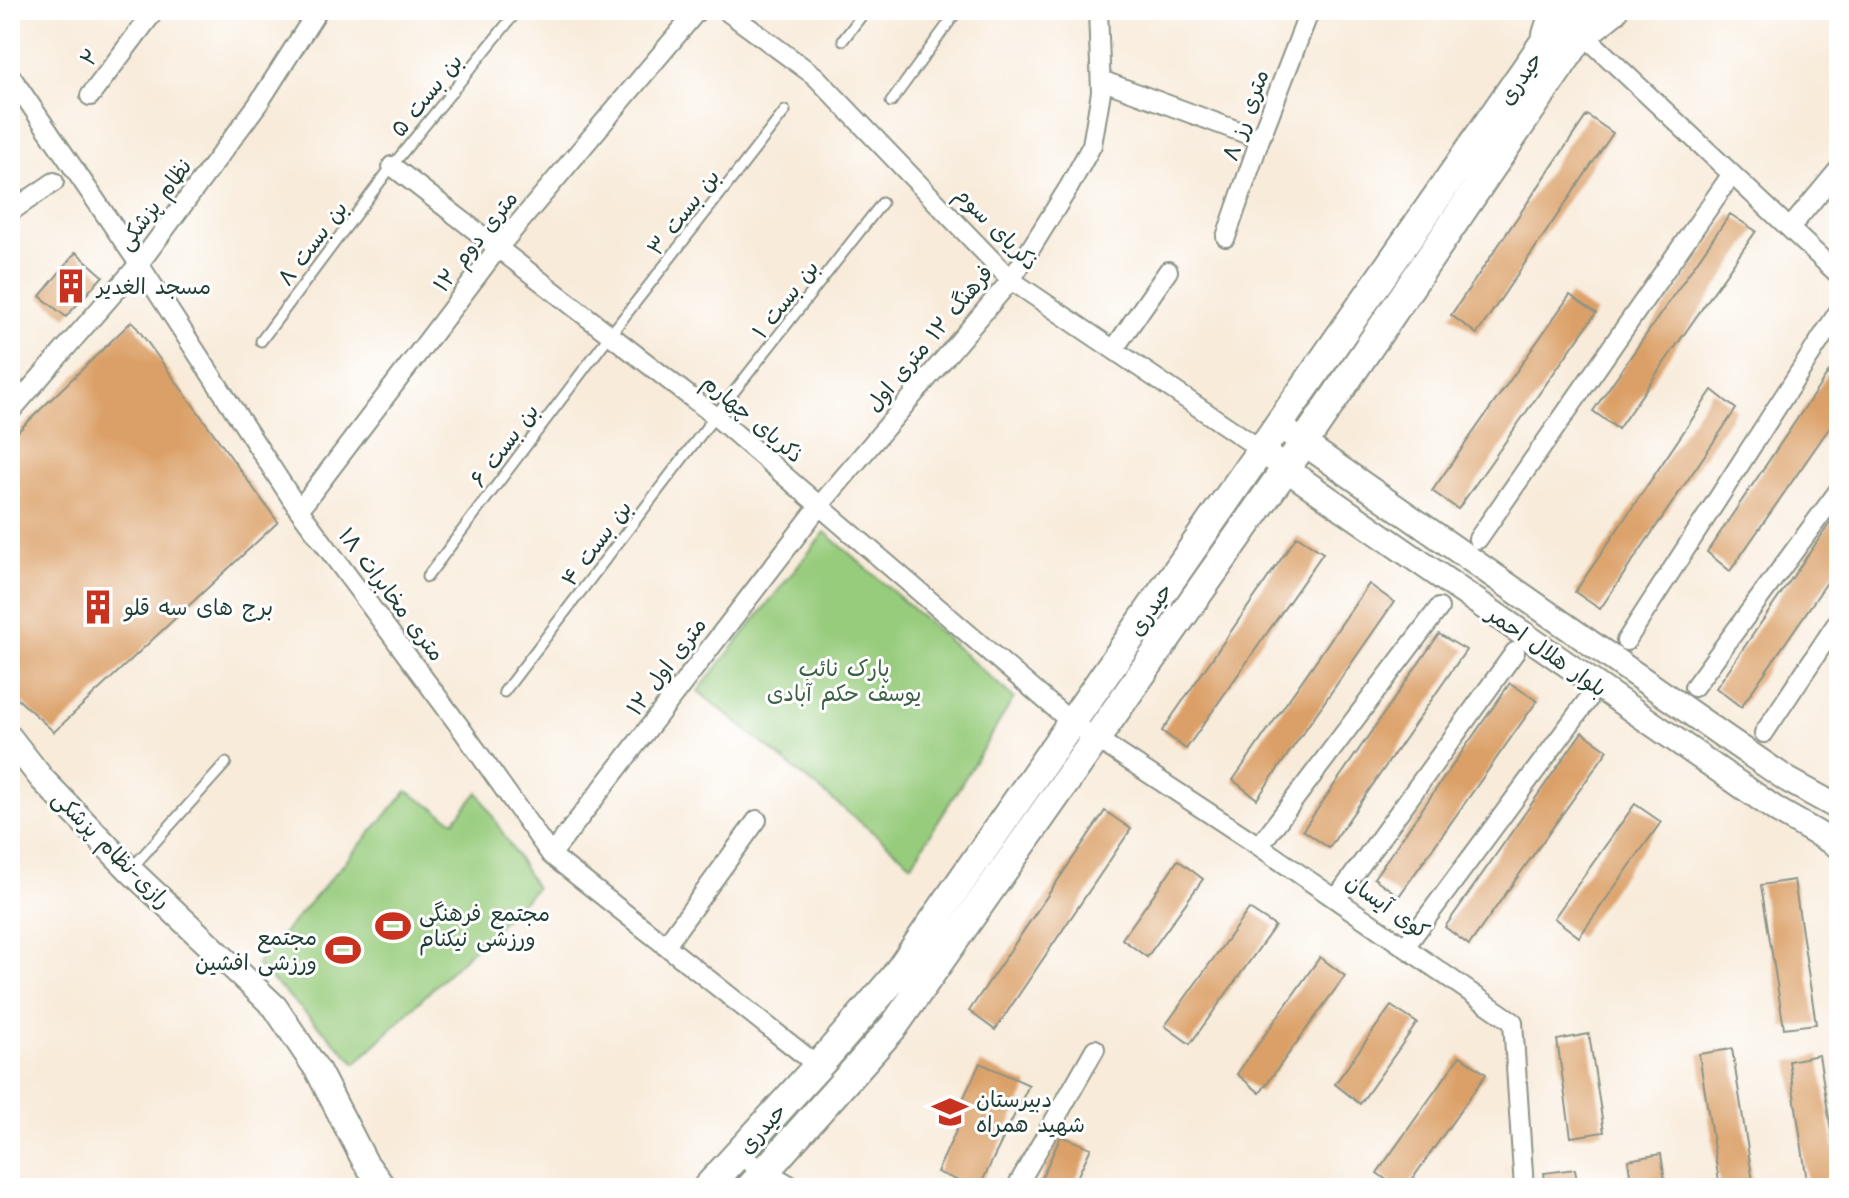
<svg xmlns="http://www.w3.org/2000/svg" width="1849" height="1198" font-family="Kalam,'Playpen Sans Arabic',sans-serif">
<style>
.green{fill:#98cc7d;stroke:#5c8458;stroke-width:2}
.building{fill:#dba068}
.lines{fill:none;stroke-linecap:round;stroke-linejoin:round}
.lane-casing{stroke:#8c9487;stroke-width:13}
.street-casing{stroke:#8c9487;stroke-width:22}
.secondary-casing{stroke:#8c9487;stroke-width:28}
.primary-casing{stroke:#8c9487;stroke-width:32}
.highway-casing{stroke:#8c9487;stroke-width:36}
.lane{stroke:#fff;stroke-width:9}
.street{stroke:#fff;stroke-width:18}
.secondary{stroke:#fff;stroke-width:24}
.primary{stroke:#fff;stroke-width:28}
.highway{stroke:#fff;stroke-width:32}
.labels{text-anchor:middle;stroke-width:6;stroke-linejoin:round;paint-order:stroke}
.street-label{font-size:22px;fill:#1f3d34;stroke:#fff}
.poi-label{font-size:22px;fill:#1f3d34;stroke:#fff;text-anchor:start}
.park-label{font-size:22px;fill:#3d6146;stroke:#fff}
</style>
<rect width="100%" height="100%" fill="#fff"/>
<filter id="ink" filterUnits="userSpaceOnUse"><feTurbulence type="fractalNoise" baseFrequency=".0125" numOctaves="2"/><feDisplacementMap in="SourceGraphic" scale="16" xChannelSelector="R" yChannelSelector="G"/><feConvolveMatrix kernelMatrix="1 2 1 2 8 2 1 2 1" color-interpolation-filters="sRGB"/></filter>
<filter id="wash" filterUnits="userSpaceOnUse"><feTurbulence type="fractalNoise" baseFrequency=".006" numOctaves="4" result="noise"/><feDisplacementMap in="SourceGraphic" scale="32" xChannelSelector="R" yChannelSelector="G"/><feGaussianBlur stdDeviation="1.8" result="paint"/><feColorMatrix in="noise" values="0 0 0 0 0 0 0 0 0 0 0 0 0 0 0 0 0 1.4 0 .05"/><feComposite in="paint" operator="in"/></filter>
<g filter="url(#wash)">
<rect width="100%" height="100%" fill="#f8ebda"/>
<!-- green -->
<path class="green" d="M825,532L1014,698L912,864L698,691Z
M407,791L454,821L478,792L536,888L356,1063L256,964Z"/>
<g id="blocks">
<!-- building -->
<path class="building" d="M1587,115L1613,133L1477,334L1451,315Z
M1730,214L1756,231L1618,429L1593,411Z
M76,252L103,276L66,317L40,296Z
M1570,295L1596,313L1458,509L1432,491Z
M132,321L278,522L54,732L10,692V439Z
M1839,357V414L1730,571L1707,552Z
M1712,390L1736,409L1600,609L1575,592Z
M1839,510V565L1741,707L1716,688Z
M1297,536L1323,553L1186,749L1162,731Z
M1369,584L1394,602L1257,799L1233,780Z
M1439,634L1466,650L1329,848L1303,830Z
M1510,683L1537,701L1399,896L1374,878Z
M1582,732L1608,750L1469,945L1445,927Z
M1635,804L1661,822L1579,937L1554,918Z
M1105,811L1131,829L995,1030L969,1011Z
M1178,860L1203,879L1147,957L1122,939Z
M1794,880L1816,1024L1784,1028L1761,885Z
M1249,909L1275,926L1190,1044L1165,1026Z
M1320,957L1345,976L1260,1093L1237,1074Z
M1391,1006L1417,1023L1360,1104L1335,1084Z
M1589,1034L1604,1132L1571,1137L1557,1040Z
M1732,1049L1754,1188H1720L1699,1054Z
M1819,1055L1839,1181V1188H1808L1789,1061Z
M1460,1056L1486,1074L1406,1188H1398L1377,1173Z
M980,1063L1029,1085L979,1188H976L937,1172L963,1116L956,1114Z
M1061,1136L1091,1148L1072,1188H1037Z
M1661,1154L1666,1188H1632L1628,1160Z
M1575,1169L1578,1188H1546L1544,1173Z"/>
</g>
</g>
<g filter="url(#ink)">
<use href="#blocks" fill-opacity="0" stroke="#8c9487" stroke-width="2"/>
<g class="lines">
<!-- lane casing -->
<g class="lane-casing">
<path id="lane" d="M843,40L866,10
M891,102L958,10
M261,341L392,166L518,10
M427,577L610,335L785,111
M504,692L715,416L882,203
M130,870L226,763"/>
</g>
<!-- street casing -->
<g class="street-casing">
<path id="street" d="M725,10L815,76L1011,280L1260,449
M1582,33L1839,275
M10,75L139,264L299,510L460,727L551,855L818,1066
M1101,80L1260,139
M90,96L155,10
M392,166L715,416L1071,722L1259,846L1513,1022L1524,1188
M10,212L54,182
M1790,228L1839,169
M1226,237L1260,139L1310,10
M1114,349L1168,271
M10,412L139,264L258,104L318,10
M299,510L498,248L698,10
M1478,539L1732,174
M1626,641L1839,311
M1694,687L1839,490
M1764,733L1839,620
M1259,846L1439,608
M551,855L820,505L1011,280L1069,187L1092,145L1101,92L1098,10
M1336,899L1515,652
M665,946L757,820
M1405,947L1587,701
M737,1155L795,1188
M1016,1188L1095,1049"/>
</g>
<!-- secondary casing -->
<g class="secondary-casing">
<path id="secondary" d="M1278,425L1728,739L1788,780L1839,808
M1260,449L1286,469L1778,811L1839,846
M10,738L42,779L130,870L275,1007L318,1071L365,1162L384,1188"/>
</g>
<!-- primary casing -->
<g class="primary-casing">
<path id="primary" d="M707,1188L818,1066L894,978L1562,17
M750,1188L894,1026L1303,444L1595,15"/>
</g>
<!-- highway casing -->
<g class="highway-casing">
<path id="highway" d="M1582,33L1611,10
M1549,35L1557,10"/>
</g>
<!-- lane -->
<use href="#lane" class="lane"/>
<!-- street -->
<use href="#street" class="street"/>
<!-- secondary -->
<use href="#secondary" class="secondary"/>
<!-- primary -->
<use href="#primary" class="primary"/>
<!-- highway -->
<use href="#highway" class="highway"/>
</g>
</g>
<!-- icons -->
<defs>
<g id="building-bare" transform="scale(2.76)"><path d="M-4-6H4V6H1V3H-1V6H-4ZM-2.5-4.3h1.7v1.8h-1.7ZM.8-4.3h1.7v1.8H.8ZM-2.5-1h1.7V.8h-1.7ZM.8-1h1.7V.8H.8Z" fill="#c8321e" stroke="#fff" stroke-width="2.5" paint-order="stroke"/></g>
<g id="stadium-bare" transform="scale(2.76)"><path d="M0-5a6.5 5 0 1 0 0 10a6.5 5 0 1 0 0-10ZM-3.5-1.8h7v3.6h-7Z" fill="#c8321e" stroke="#fff" stroke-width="2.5" paint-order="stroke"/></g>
<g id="school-bare" transform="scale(2.76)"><path d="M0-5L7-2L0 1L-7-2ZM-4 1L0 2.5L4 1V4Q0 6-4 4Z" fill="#c8321e" stroke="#fff" stroke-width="2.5" paint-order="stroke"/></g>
</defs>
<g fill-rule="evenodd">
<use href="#building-bare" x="71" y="286"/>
<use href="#building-bare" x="98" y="607"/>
<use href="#stadium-bare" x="393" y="926"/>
<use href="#stadium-bare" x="343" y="950"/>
<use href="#school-bare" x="950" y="1112"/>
</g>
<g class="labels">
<!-- street labels -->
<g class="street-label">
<text transform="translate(89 57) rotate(-53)" y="8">۲</text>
<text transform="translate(1520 78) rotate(-55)" y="8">حیدری</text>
<text transform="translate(426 95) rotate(-51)" y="8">بن بست ۵</text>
<text transform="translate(1245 115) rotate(-70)" y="8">۸ متری رز</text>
<text transform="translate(154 204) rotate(-53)" y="8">نظام پزشکی</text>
<text transform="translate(683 212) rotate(-52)" y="8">بن بست ۳</text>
<text transform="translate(997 228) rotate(45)" y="8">ذکریای سوم</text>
<text transform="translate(475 241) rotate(-52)" y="8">۱۲ متری دوم</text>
<text transform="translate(312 243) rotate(-53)" y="8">بن بست ۸</text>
<text transform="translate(785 299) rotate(-52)" y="8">بن بست ۱</text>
<text transform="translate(929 338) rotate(-50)" y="8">فرهنگ ۱۲ متری اول</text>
<text transform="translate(753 418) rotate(40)" y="8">ذکریای چهارم</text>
<text transform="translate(504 445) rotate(-53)" y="8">بن بست ۶</text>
<text transform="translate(596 543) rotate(-53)" y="8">بن بست ۴</text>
<text transform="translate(392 594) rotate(53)" y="8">۱۸ متری مخابرات</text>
<text transform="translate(1150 609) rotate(-55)" y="8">حیدری</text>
<text transform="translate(1547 651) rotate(35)" y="8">بلوار هلال احمر</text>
<text transform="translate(666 666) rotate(-53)" y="8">۱۲ متری اول</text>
<text transform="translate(112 849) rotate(45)" y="8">رازی-نظام پزشکی</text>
<text transform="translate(1388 906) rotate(35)" y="8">کوی آیسان</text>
<text transform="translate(762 1128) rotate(-48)" y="8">حیدری</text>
</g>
<!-- poi labels -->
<g class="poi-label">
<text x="97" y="294">مسجد الغدیر</text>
<text x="124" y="615">برج های سه قلو</text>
<text x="419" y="921">مجتمع فرهنگی<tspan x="419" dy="25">ورزشی نیکنام</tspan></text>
<text x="317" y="945" text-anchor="end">مجتمع<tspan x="317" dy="25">ورزشی افشین</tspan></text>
<text x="976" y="1107">دبیرستان<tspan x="976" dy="25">شهید همراه</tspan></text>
</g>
<!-- park labels -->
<g class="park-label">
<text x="844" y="676">پارک نائب<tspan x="844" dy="25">یوسف حکم آبادی</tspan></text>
</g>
</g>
<!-- margin -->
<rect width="1849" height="1198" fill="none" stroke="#fff" stroke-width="40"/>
</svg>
